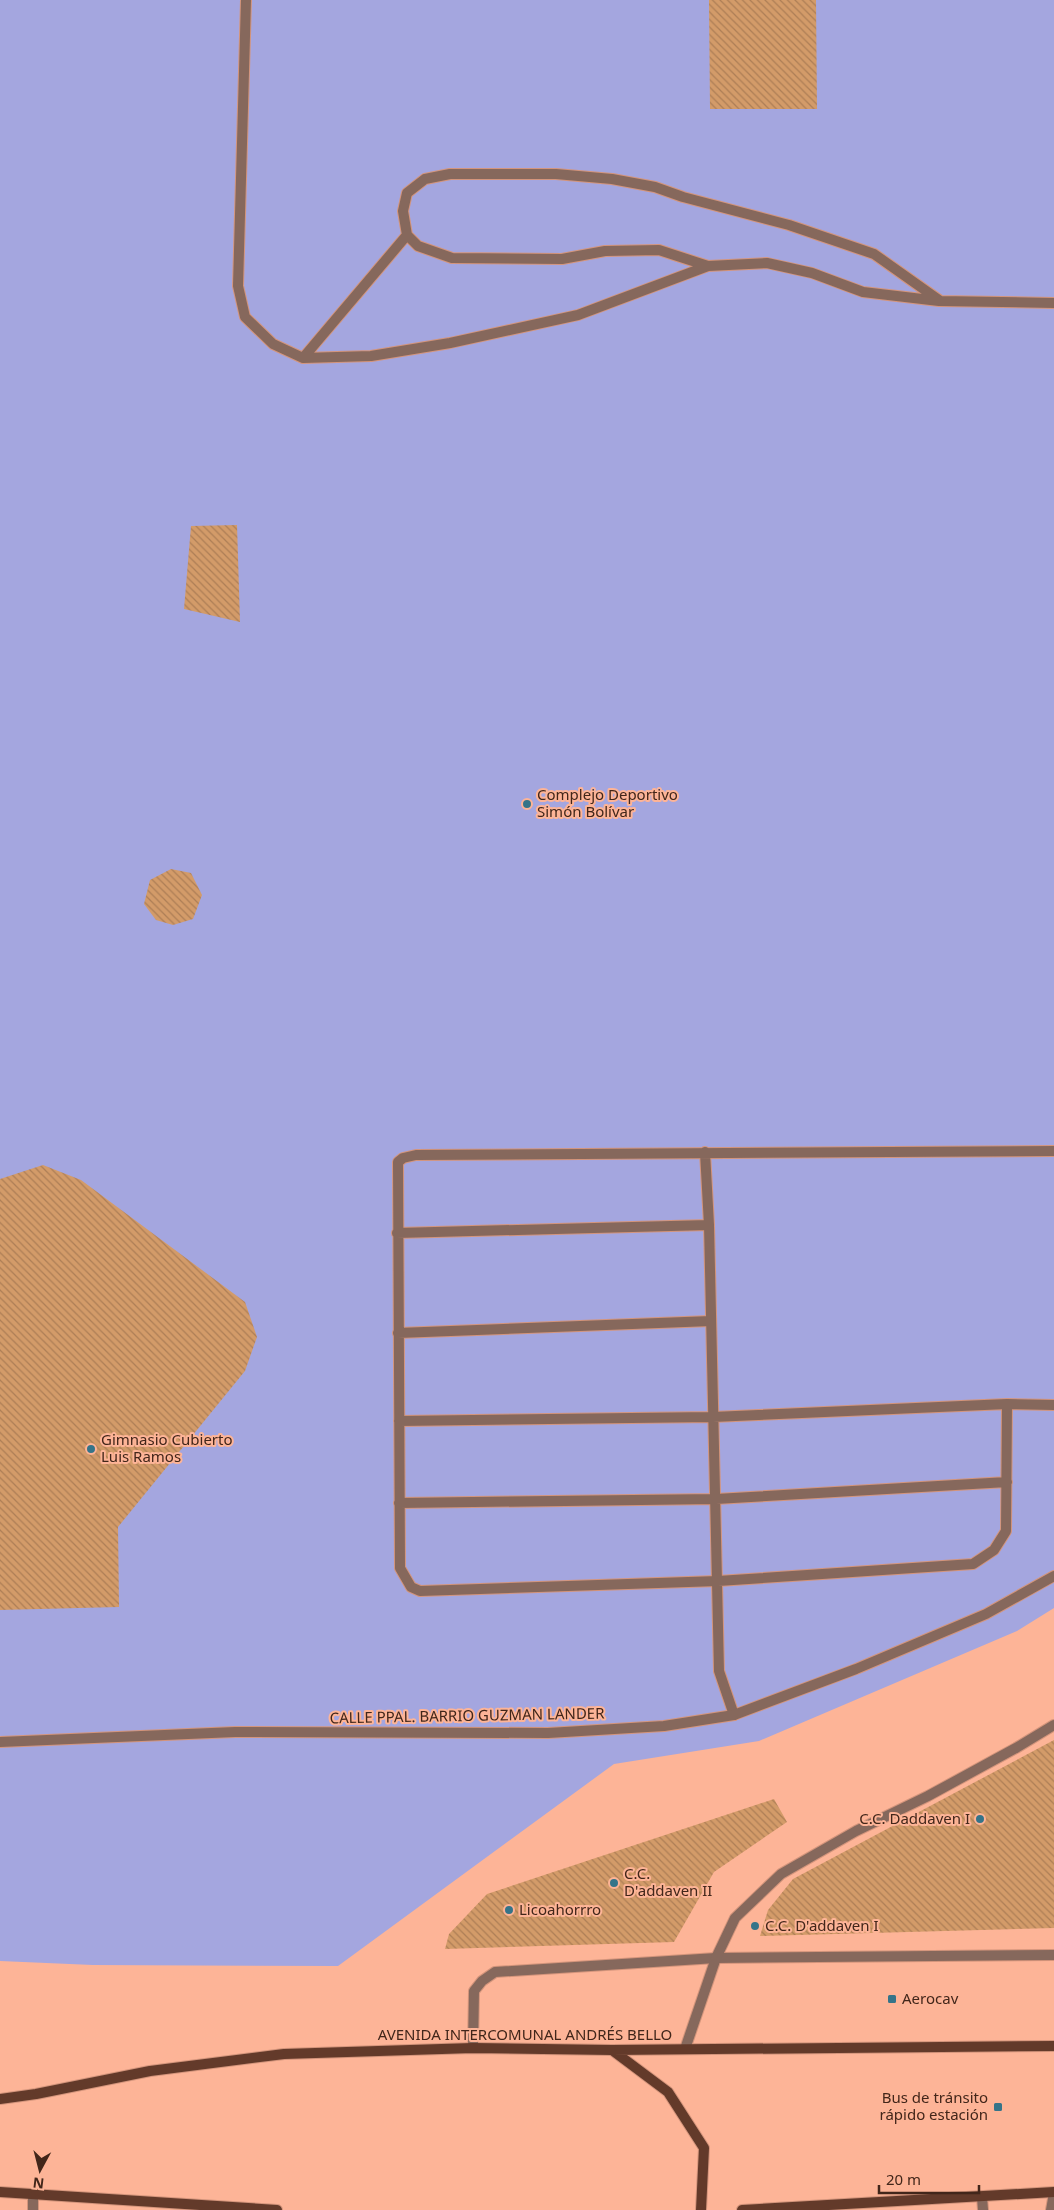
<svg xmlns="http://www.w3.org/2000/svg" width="1054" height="2210" font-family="'Noto Sans',sans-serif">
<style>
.grass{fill:#a4a6df}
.building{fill:url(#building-back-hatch)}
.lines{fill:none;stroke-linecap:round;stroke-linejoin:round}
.lane-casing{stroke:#d4957c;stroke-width:12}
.street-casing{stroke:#d4957c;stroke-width:12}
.secondary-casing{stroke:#d4957c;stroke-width:12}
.lane{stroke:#86685c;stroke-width:10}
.street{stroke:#86685c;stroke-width:10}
.secondary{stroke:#633a2a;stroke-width:10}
.poi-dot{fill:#357489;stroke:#fdb497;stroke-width:2}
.labels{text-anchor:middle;stroke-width:4;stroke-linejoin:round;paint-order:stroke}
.poi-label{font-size:15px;fill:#42261a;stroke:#fdb497;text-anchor:start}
.street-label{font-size:15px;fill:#42261a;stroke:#fdb497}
</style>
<defs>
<pattern id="building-back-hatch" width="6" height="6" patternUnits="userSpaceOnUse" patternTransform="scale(1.25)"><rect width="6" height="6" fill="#d39b69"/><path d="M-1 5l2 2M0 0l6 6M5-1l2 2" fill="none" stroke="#ad7e56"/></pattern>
</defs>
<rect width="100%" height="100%" fill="#fdb497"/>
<!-- grass -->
<path class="grass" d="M0,0H1054V1608L1017,1631L759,1741L614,1764L338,1966L93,1965L0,1961Z"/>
<!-- building -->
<path class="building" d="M709,0H816L817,109H710Z
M237,525L240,622L184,609L191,526Z
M171,869L191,873L202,895L193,919L173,925L156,920L144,904L150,880Z
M43,1165L81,1180L245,1302L257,1337L245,1371L118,1527L119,1607L0,1610V1179Z
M1054,1740V1928L760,1936L768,1910L793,1879Z
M774,1799L787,1822L714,1872L674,1942L445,1949L449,1934L487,1894Z"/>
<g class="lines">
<!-- lane casing -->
<g class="lane-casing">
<path id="lane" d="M246,0L238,286L245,317L273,344L303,358L371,356L450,343L578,315L708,266L767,263L812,273L863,292L939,301L1054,303
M708,266L659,250L605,251L562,259L452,258L418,246L407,235L403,211L407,193L425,179L450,174H556L612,179L655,187L683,197L789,225L874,254L939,300
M303,358L407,235
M705,1152L709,1225L719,1671L734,1715
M397,1233L709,1225
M398,1333L711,1321
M1007,1404L1006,1531L994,1550L973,1564L718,1581L420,1591L411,1587L400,1568L398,1162L403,1158L416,1155L1054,1151
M399,1421L713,1417L1007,1404L1054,1405
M399,1503L716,1499L1007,1482
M473,2048L474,1991L482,1981L495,1972L716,1958L1054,1955
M982,2197L983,2210
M33,2210V2195
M1051,2210L1054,2193"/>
</g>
<!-- street casing -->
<g class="street-casing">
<path id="street" d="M0,1742L235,1732L548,1733L664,1726L734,1715L856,1669L986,1614L1054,1576
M685,2049L716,1958L735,1918L781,1874L856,1831L928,1796L1016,1748L1054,1725"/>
</g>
<!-- secondary casing -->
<g class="secondary-casing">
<path id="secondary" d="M612,2050L668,2092L704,2148L701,2210
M0,2099L36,2094L150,2071L284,2054L473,2048L612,2050L1054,2046
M0,2192L277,2210
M742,2210L1054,2192"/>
</g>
<!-- lane -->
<use href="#lane" class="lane"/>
<!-- street -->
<use href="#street" class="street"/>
<!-- secondary -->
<use href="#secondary" class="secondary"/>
</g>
<!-- markers -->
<g class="poi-dot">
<circle cx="527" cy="804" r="5"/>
<circle cx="91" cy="1449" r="5"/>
<circle cx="980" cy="1819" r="5"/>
<circle cx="614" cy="1883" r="5"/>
<circle cx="509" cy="1910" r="5"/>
<circle cx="755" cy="1926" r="5"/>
<rect x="887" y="1994" width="10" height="10" rx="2.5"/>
<rect x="993" y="2102" width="10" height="10" rx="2.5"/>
</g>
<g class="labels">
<!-- poi labels -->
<g class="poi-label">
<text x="537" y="800">Complejo Deportivo<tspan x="537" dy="17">Simón Bolívar</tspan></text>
<text x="101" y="1445">Gimnasio Cubierto<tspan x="101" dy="17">Luis Ramos</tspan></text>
<text x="970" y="1824" text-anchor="end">C.C. Daddaven I</text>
<text x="624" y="1879">C.C.<tspan x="624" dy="17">D'addaven II</tspan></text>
<text x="519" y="1915">Licoahorrro</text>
<text x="765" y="1931">C.C. D'addaven I</text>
<text x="902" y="2004">Aerocav</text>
<text x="988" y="2103" text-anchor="end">Bus de tránsito<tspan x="988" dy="17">rápido estación</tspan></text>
</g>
<!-- street labels -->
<g class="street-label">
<text transform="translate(467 1716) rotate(-1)" y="5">CALLE PPAL. BARRIO GUZMAN LANDER</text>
<text x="525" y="2040">AVENIDA INTERCOMUNAL ANDRÉS BELLO</text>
</g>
</g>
<!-- north arrow -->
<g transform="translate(40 2170) rotate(187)" stroke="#fdb497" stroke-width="4" paint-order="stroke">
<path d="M0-4L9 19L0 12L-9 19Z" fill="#42261a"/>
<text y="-8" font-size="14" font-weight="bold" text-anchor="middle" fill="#42261a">N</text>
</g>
<!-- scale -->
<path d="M879 2185v8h100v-8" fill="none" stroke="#42261a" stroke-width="2.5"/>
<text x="886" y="2185" font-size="15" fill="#42261a" stroke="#fdb497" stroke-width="4" paint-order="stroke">20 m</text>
</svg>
